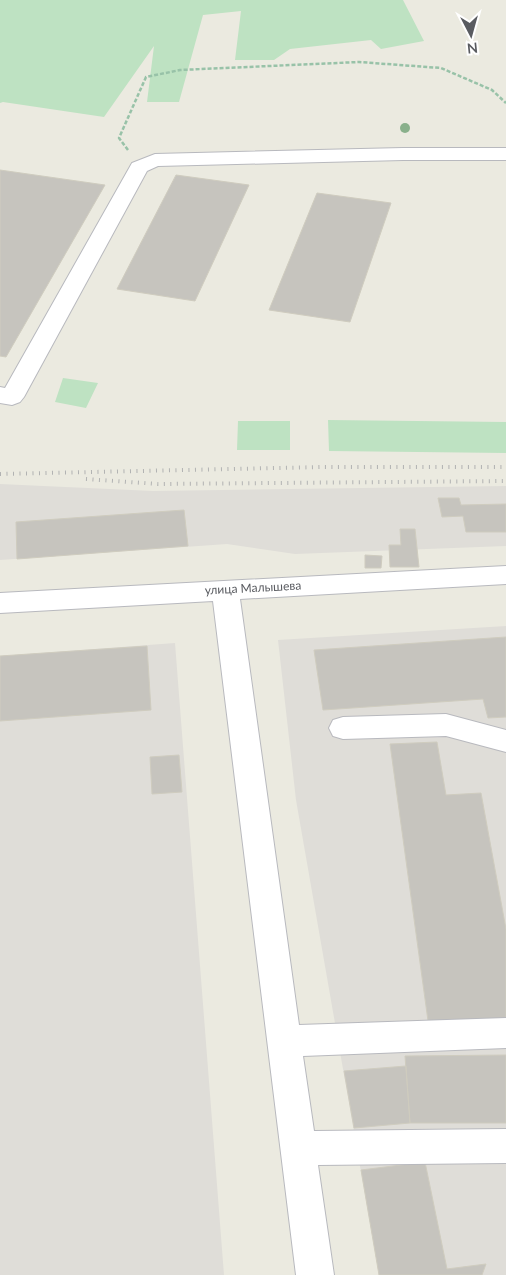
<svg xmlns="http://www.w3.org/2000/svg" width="506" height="1275" font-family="Lato,sans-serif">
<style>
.industrial{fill:#dfddd8}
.green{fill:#bee2c2}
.building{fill:#c6c4be;stroke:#cfccbf}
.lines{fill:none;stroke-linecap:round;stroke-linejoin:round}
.minor-casing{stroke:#b8b9be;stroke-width:2}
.path{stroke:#98c2a8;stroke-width:2.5;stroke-dasharray:4 2;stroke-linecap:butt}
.minor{fill:#fff;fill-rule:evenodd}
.rail{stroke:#b1b2b2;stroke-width:4;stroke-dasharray:1 5.5;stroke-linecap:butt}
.tree{fill:#89b08b}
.labels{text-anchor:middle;stroke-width:4;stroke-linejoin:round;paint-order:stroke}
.street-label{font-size:12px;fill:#595b60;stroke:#fff}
</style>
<rect width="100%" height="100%" fill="#ebeae0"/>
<!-- industrial -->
<path class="industrial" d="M0,484L153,491L506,486V546L295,554L227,544L0,560Z
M506,626V1275H379L296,800L278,640Z
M175,643L224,1275H0V656Z"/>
<!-- green -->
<path class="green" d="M0,0H403L424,41L381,49L371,40L290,49L274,60H235L241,11L203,15L179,102H147L154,46L104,117L3,102L0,103Z
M63,378L98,383L86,408L55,402Z
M328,420L506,422V453L329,451Z
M238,421H290V450H237Z"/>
<!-- building -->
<path class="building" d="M0,170L105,185L6,357L0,356Z
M176,175L249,185L195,301L117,289Z
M317,193L391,203L350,322L269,310Z
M438,498H459L461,505L506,504V532H466L463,516L442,517Z
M184,510L188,546L17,559L16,522Z
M400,529H415L419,567H390L389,545H401Z
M365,555L382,556L381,568H365Z
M506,637V717L488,718L483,699L323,710L314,650Z
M147,646L151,710L0,721V656Z
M437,742L446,795L481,793L506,929V1025L429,1028L390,744Z
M179,755L182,792L152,794L150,757Z
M506,1055V1123H410L405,1056Z
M406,1066L410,1123L354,1128L344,1071Z
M425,1162L447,1269L486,1264L482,1275H379L361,1170Z"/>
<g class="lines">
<!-- minor casing -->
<g class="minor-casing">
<path id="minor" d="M403,148H506V160H403L158,166L147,171L24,397L20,402L12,405L0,403V387L5,388L132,163L155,154Z
M506,566V584L240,599L299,1025L506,1018V1048L303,1056L314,1131L506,1129V1163L318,1165L334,1275H296L213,601L0,613V593Z
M446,714L506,730V752L446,736L343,739L333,736L329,728L333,720L343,717Z"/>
</g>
<!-- path -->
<path class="path" d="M128,150L119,138L146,77L180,70L359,62L441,68L492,90L506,103"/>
<!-- minor -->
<use href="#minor" class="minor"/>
<!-- rail -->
<path class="rail" d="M0,474L323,467H506
M86,479L158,484L506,481"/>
</g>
<!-- trees -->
<circle class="tree" cx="405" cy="128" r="5"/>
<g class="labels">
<!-- street labels -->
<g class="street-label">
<text transform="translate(253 588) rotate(-3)" y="4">улица Малышева</text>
</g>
</g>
<!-- north arrow -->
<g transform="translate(471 35) rotate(174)" stroke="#ffffff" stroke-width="4" paint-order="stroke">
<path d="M0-4L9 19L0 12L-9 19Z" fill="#595b60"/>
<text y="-8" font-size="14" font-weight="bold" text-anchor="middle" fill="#595b60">N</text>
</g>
</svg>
